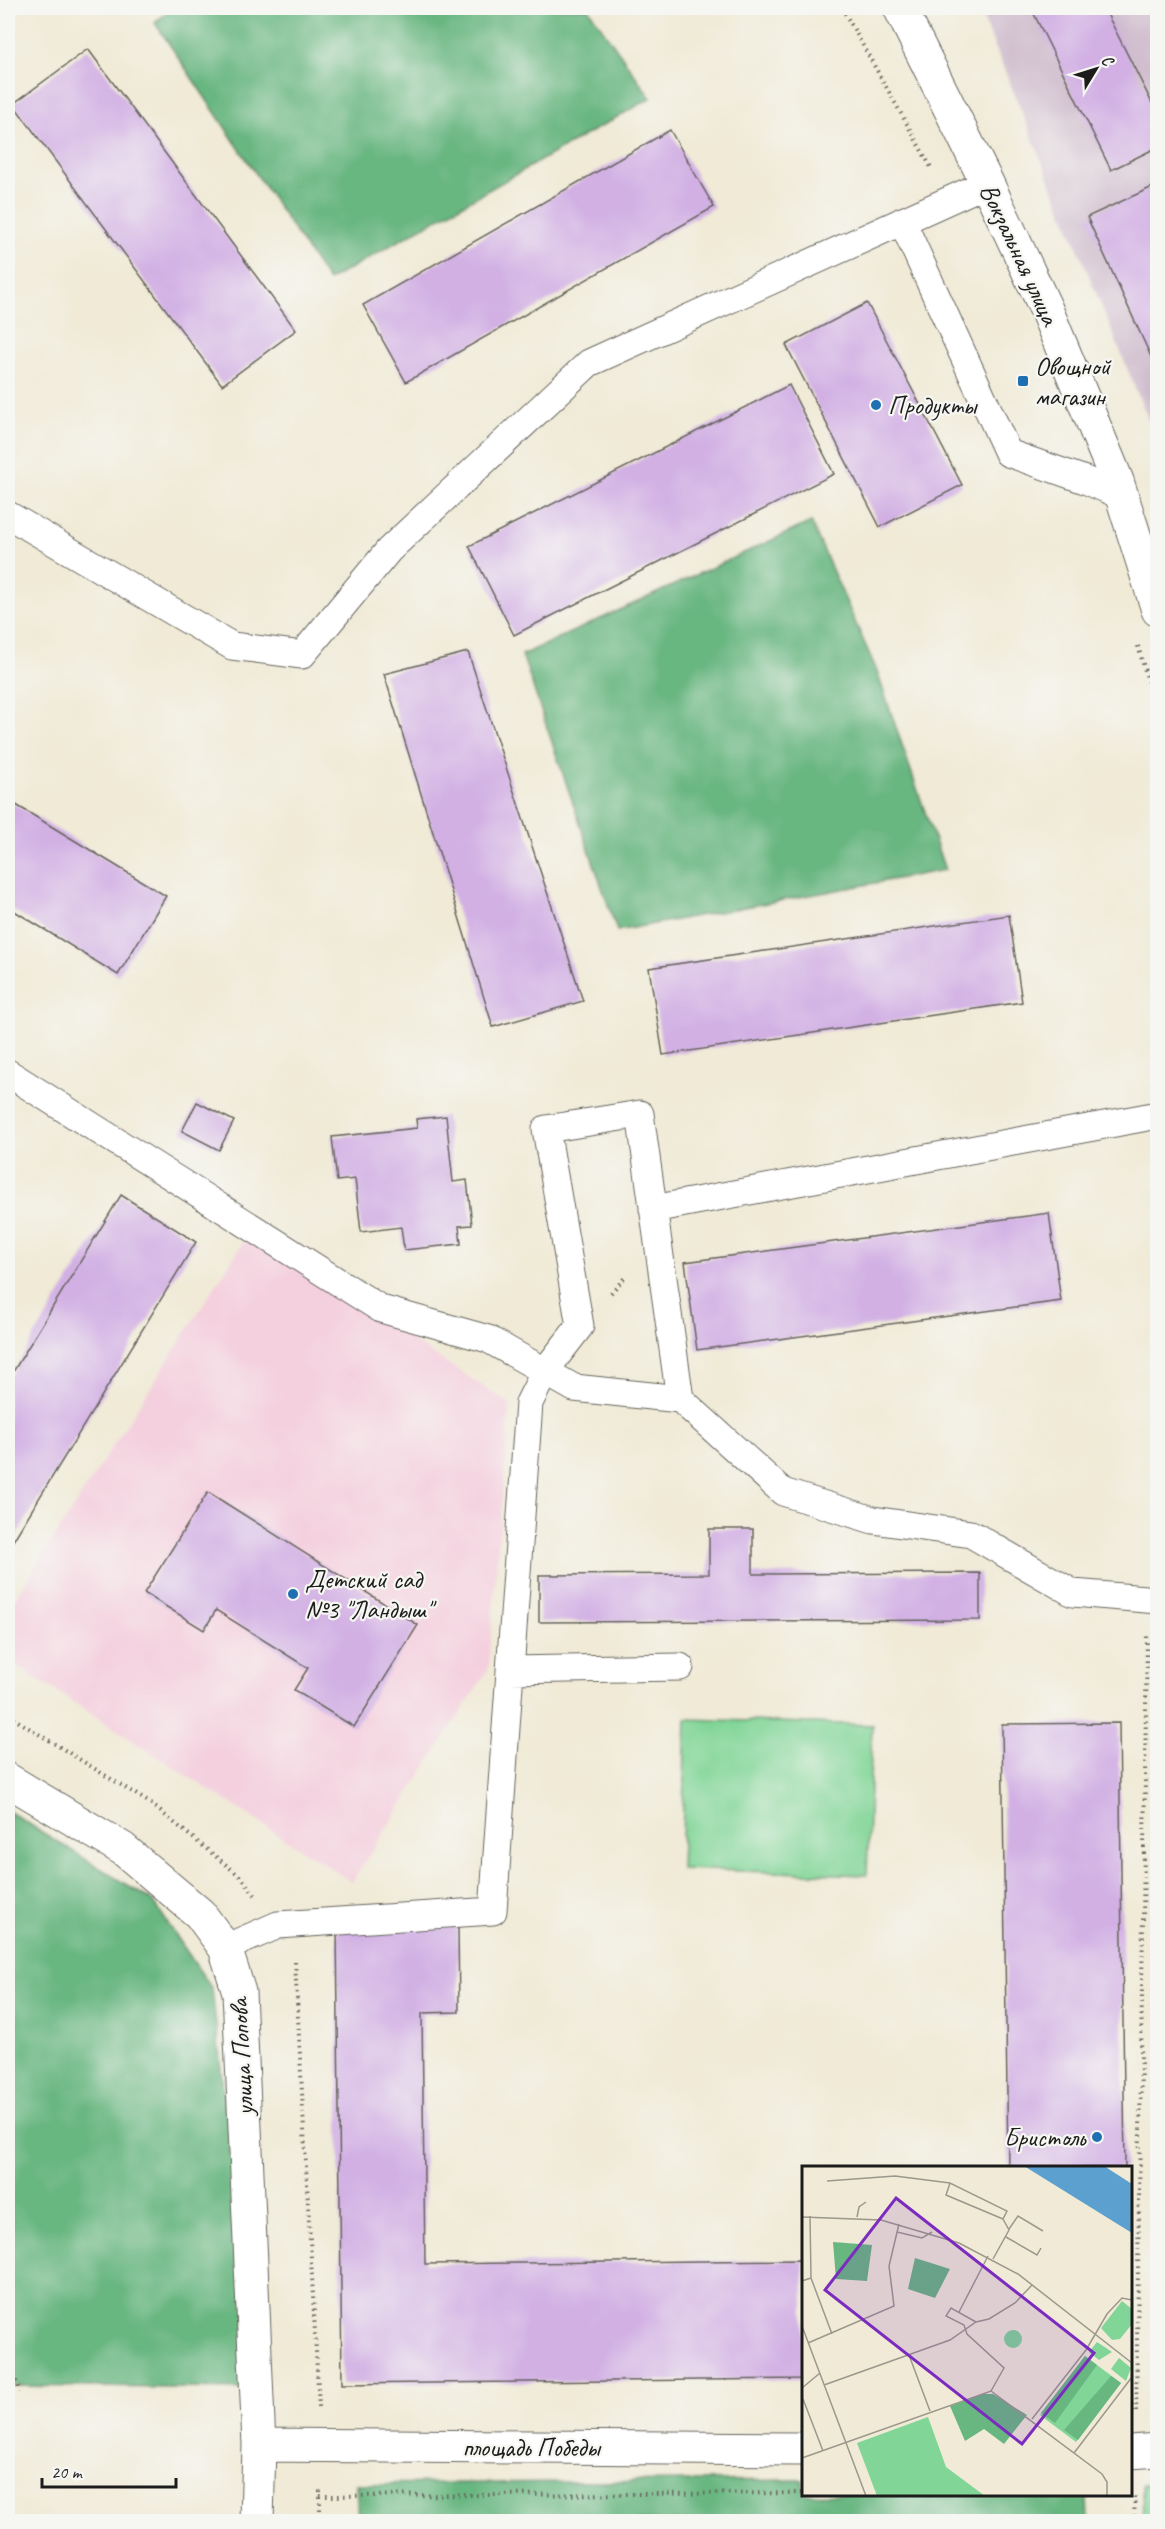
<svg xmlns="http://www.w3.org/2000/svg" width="1165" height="2529" font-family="Caveat,sans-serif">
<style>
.built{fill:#f4cfde}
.industrial{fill:#d0bdce}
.green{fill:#81d597;stroke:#4e785a;stroke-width:1.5}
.forest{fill:#68b680;stroke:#42694e;stroke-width:1.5}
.building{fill:#d2b0e4}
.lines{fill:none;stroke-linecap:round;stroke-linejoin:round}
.service-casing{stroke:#66645d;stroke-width:29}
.minor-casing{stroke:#66645d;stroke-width:35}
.tertiary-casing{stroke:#66645d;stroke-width:35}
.path{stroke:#66645d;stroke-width:4;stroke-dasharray:1.5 4.5;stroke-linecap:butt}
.service{stroke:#fff;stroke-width:27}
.minor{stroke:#fff;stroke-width:33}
.tertiary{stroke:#fff;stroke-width:33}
.poi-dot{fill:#1f6fb2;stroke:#f6f6f2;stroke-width:2}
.labels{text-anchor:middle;stroke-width:4.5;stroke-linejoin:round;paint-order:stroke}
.street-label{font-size:26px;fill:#1c1c1c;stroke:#f6f6f2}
.poi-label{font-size:26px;fill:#1c1c1c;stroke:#f6f6f2;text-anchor:start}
.inset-road{fill:none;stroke:#9b988c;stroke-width:1.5}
.view{fill:#7b2cbf;fill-opacity:0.15;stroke:#7b2cbf;stroke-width:3}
.inset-edge{fill:none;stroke:#1c1c1c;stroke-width:3}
</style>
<rect width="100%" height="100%" fill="#f6f6f2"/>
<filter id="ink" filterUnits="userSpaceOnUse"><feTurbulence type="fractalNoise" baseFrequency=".0167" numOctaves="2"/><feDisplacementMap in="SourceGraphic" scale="12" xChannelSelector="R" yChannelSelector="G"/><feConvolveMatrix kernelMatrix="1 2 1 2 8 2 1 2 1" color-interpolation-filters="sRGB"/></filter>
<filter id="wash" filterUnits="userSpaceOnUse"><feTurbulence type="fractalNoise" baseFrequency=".008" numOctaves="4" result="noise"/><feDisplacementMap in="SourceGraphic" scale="24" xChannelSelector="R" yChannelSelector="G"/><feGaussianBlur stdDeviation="1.35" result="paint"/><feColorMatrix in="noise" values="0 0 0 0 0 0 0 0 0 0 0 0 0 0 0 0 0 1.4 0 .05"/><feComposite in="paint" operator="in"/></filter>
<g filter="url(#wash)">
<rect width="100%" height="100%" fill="#f0ead6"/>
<!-- built -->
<path class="built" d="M248,1235L510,1404L488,1670L352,1882L8,1660V1610Z"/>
<!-- industrial -->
<path class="industrial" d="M979,8H1157V441Z"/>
<!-- green -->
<path class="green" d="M686,1719L872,1725L867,1875L681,1869Z
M1142,2485H1157V2521H1143Z"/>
<!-- forest -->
<path class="forest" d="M172,8H588L651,98L328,281L155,23Z
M811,522L876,669L945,870L617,931L522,655Z
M8,1811L153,1901L212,1989L257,2389L8,2386Z
M803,2480L804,2494L1088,2495L1089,2521H358L356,2484Z"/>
<g id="blocks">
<!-- building -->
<path class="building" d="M1031,8H1104L1158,115V147L1111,170Z
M88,49L296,330L222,385L13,104Z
M670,130L714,207L406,382L363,305Z
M1157,185L1158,186V372L1087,217Z
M867,303L962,485L880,527L786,345Z
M789,385L834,474L514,635L469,546Z
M468,652L583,1001L493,1027L384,674Z
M8,800L166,896L118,975L8,907Z
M1009,915L1022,1002L663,1055L649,968Z
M197,1102L234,1121L219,1150L182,1131Z
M446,1116L453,1182L467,1180L472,1225L459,1226L461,1244L404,1250L401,1227L361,1232L355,1179L337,1181L332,1137L417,1128L416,1119Z
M121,1195L196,1242L8,1549V1380Z
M1049,1213L1061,1301L697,1350L685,1262Z
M208,1492L418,1625L354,1727L294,1690L308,1668L216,1610L204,1630L144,1593Z
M709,1529H753V1574L980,1573V1620L539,1622V1575L709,1574Z
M1119,1723L1125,2168H1008L1002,1724Z
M458,1927L459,2012L422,2013L425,2264L804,2260V2379L342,2384L337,1928Z"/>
</g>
</g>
<g filter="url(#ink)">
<use href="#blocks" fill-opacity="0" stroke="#66645d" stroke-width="1.5"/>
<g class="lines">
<!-- service casing -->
<g class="service-casing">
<path id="service" d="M902,221L1008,453L1085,480L1122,496
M8,515L232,646L302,655L389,550L589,363L987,183
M8,1073L381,1309L488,1339L574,1388L680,1399L783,1492L873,1520L971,1534L1073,1593L1158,1600
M653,1209L1158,1115
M510,1670L680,1667
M225,1948L278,1925L493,1911L529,1403L545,1371L580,1326L546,1129L640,1114L680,1399"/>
</g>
<!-- minor casing -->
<g class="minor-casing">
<path id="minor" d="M8,1780L123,1849L200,1914L225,1948L239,1992L259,2445L257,2522
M259,2445L804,2449
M1130,2452L1158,2450"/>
</g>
<!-- tertiary casing -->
<g class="tertiary-casing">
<path id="tertiary" d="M900,8L987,183L1046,309L1117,481L1158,610"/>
</g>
<!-- path -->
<path class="path" d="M842,8L932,169
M1138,646L1158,717
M611,1293L626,1276
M8,1715L150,1803L241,1877L255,1895
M295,1962L319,2407
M8,2358L20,2392
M1136,2412L1147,1636
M320,2496L804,2493
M320,2522V2486
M1134,2522L1135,2492"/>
<!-- service -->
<use href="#service" class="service"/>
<!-- minor -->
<use href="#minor" class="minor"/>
<!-- tertiary -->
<use href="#tertiary" class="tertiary"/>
</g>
</g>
<!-- markers -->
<g class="poi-dot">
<rect x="1017" y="375" width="12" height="12" rx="3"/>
<circle cx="876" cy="405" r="6"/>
<circle cx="293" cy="1594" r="6"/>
<circle cx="1097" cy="2137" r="6"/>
</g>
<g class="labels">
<!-- street labels -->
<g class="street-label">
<text transform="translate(1020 254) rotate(65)" y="9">Вокзальная улица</text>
<text transform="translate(241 2057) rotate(-93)" y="9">улица Попова</text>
<text x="531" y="2456">площадь Победы</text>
</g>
<!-- poi labels -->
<g class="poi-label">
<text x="1035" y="375">Овощной<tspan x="1035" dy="30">магазин</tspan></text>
<text x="888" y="414">Продукты</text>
<text x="305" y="1588">Детский сад<tspan x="305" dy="30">№3 "Ландыш"</tspan></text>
<text x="1085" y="2146" text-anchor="end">Бристоль</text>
</g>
</g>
<!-- overview -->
<g transform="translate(802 2166)">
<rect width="330" height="330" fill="#f0ead6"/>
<path d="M320,135L330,143V158L318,173L310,174L299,162ZM202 173a9 9 0 1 1 18 0a9 9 0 1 1-18 0ZM295,176L310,186L297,194L287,186ZM283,190L319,217L274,276L238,249ZM317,192L329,202L324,215L309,203ZM126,251L144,301L183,330H75L55,277Z" fill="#81d597"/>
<path d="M31,76L70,79L65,115L34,113ZM113,92L148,103L133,132L106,123ZM283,190L295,199L253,257L239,247ZM309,210L319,217L276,274L262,264ZM181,228H191L225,249L202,278L182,263L163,275L148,240Z" fill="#68b680"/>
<path d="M222,0H302L330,18V67Z" fill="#5ca0d0"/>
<path class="inset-road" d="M25,15L93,10L148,17M8,50L9,112M0,51L79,54L157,77L216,108L330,197M55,51L57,41L64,36M207,63L216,50L241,65M95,66L120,72L130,66M204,71L235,89L239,82M191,93L207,64L201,53L205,45L148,17L144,29L201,53M0,115L9,112L30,168M157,146L186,90M174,156L149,142L144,150L162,159L165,168L202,202L189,225M0,160L64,330M6,177L92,140L87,100L97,58M107,189L128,245M22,219L148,174L174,156L187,153L213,137L230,119M0,222L18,207M1,233L21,285M230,253L284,184L305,148L320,132L330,134M272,287L330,211M0,292L189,225L300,308L305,316V330"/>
<path class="view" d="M94,32L292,187L220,278L23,124Z"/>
<rect width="330" height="330" class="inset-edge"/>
</g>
<!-- margin -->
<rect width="1165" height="2529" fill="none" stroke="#f6f6f2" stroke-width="30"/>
<!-- north arrow -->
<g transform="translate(1096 69) rotate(52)" stroke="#f6f6f2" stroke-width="4.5" paint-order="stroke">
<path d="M0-4.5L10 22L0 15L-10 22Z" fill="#1c1c1c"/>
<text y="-9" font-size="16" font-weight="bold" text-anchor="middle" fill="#1c1c1c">С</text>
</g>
<!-- scale -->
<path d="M42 2478v9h134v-9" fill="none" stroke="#1c1c1c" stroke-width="3"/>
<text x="51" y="2478" font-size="18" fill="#1c1c1c" stroke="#f6f6f2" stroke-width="4.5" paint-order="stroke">20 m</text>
</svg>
